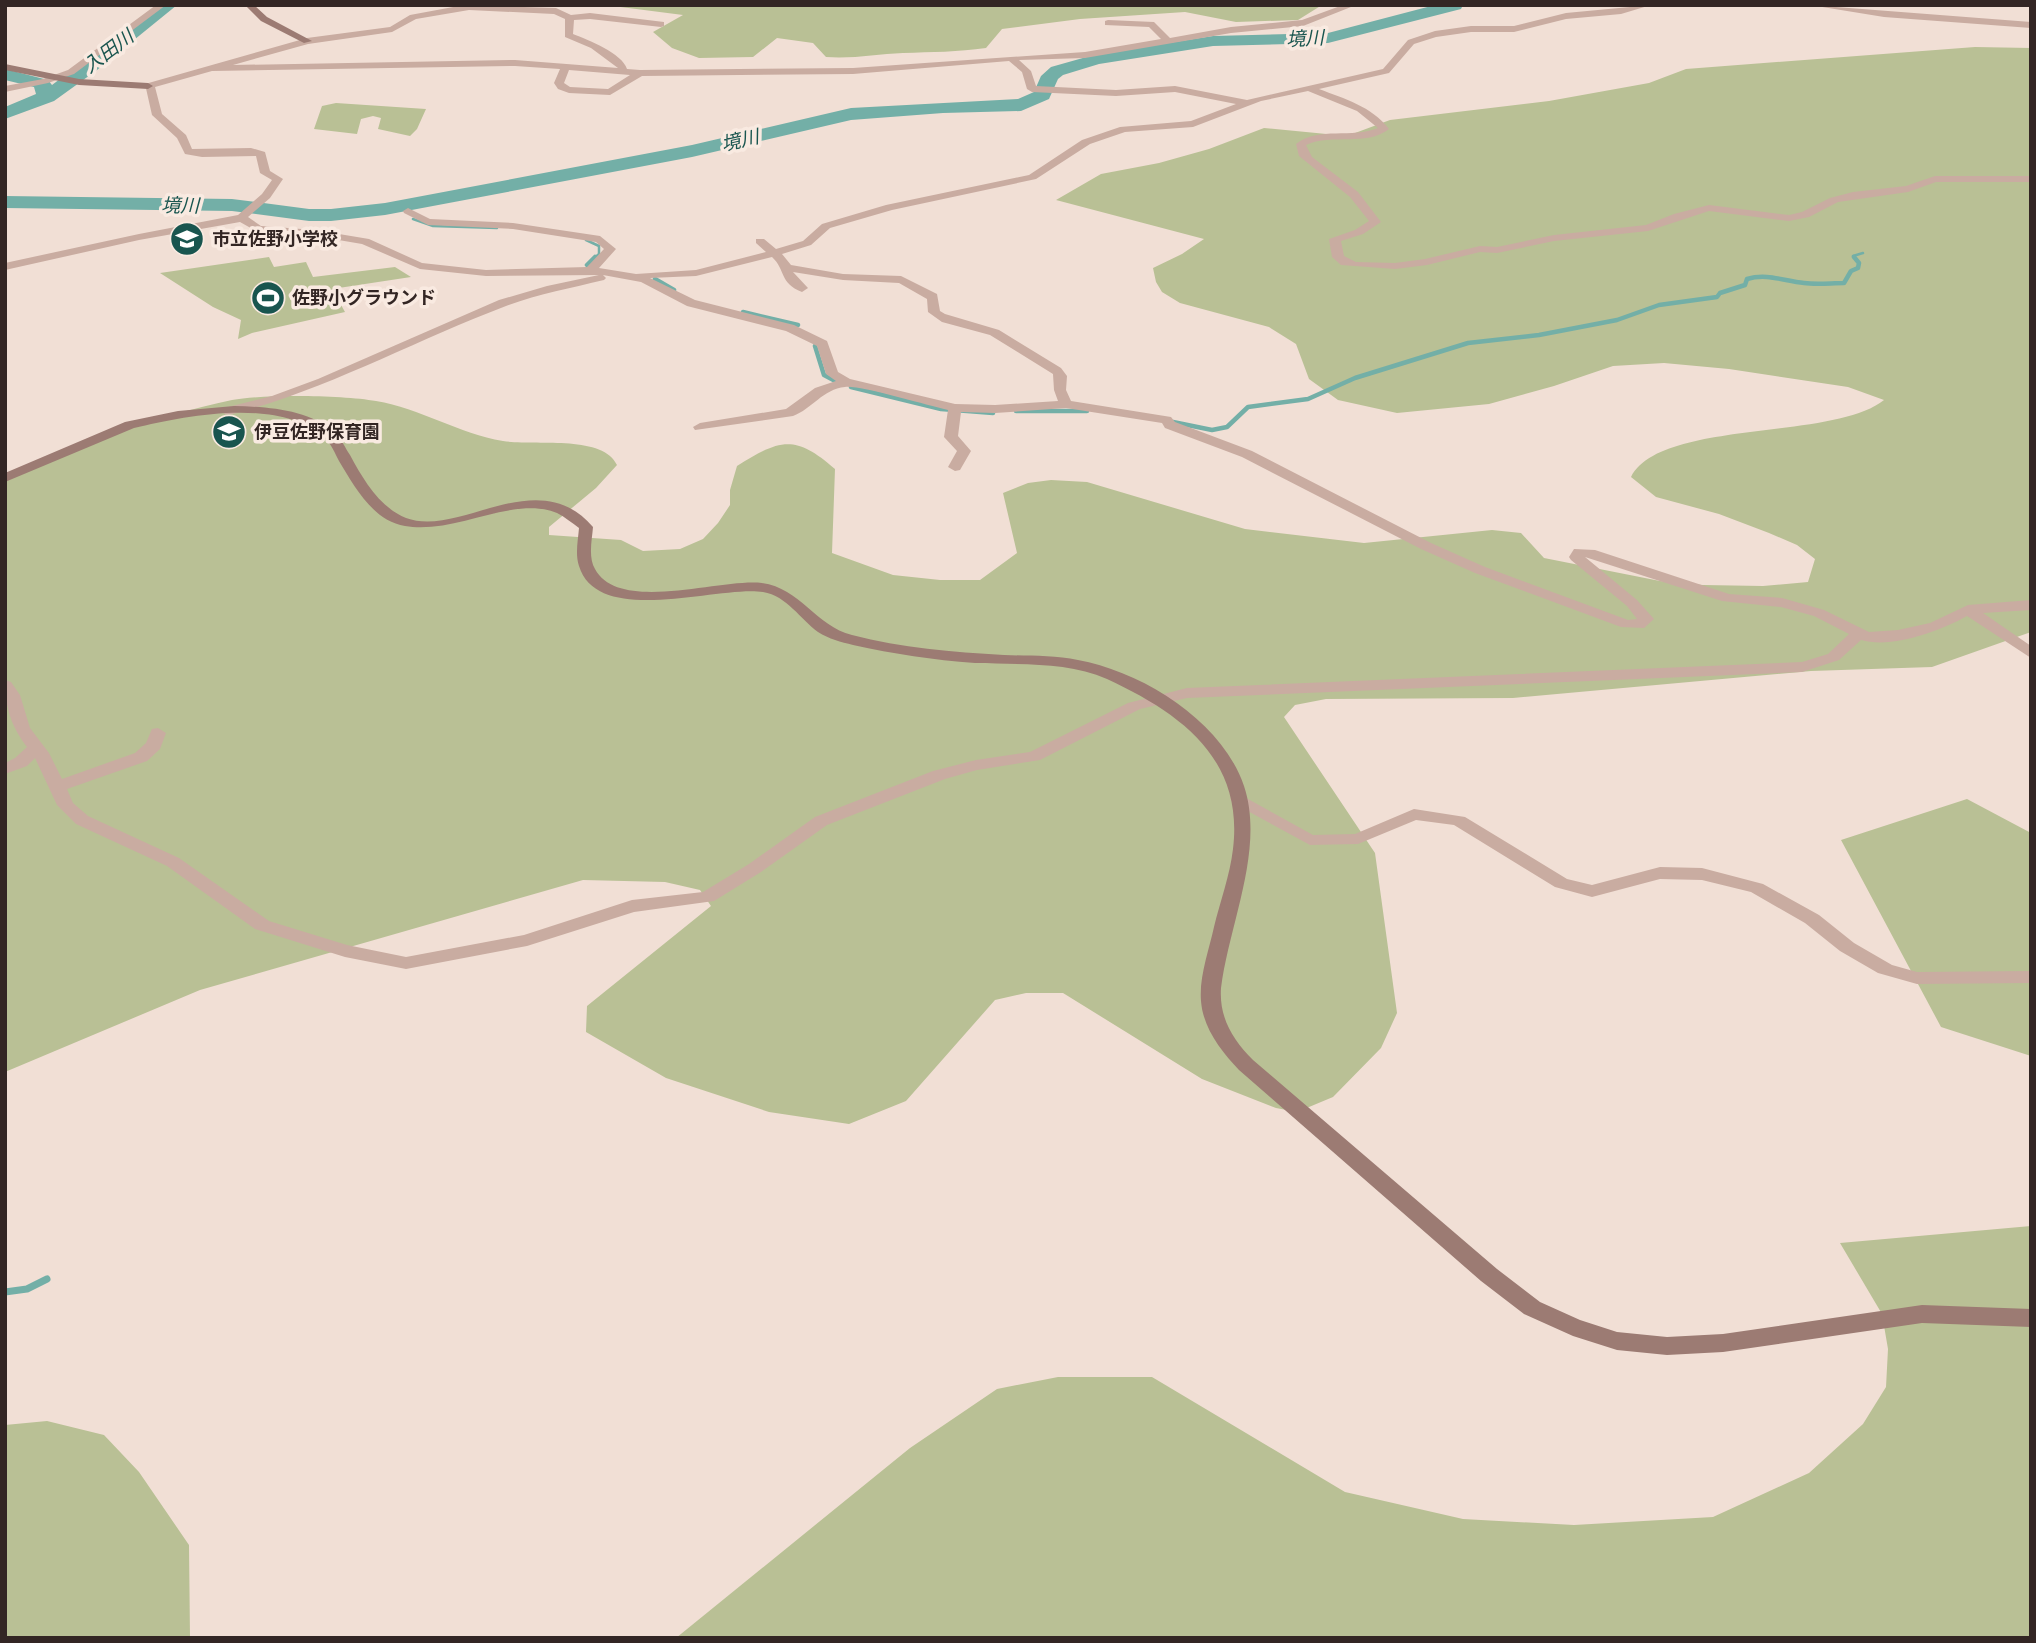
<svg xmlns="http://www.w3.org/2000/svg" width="2036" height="1643" font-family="'Sofia Sans Condensed','Noto Sans JP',sans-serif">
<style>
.green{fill:#b9c095}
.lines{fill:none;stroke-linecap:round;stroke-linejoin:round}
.stream-far2{stroke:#73afa7;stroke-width:2.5}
.stream-far1{stroke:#73afa7;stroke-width:4.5}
.stream{stroke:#73afa7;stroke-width:7}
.river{fill:#73afa7;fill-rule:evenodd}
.street{fill:#c9aca1;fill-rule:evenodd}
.secondary{fill:#9c7b73;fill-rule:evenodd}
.labels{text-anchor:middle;stroke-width:7;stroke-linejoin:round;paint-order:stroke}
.far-poi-label{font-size:18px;font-weight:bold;fill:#332624;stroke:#f9eae1;text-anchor:start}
.far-water-label{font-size:19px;font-style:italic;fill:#19554f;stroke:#f9eae1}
</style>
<rect width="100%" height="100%" fill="#f1dfd5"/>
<!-- green -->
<path class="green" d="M605,5H1322L1298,20L1236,22L1185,12L1080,19L1002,29L986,48C958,52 932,52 903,53C877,54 853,59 826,57L813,43L777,38L753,57L699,58L672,48L653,32L683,15Z
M1975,47L2031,48V632L1932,667L1811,671L1513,698L1326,699L1295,705L1284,717L1375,853L1397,1013L1381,1048L1333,1097L1297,1112L1276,1108L1202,1079L1063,993H1026L995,1000L906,1101L849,1124L769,1112L666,1078L586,1032L587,1006L711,906L700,890L665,882L583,880L200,990L5,1072V476C79,446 154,416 232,400C265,394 342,395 376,401C420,408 459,434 503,441C533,446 603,434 617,465L596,488L549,527V535L621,540L643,551L680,549L703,539L718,523L730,505V490L737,466C780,439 795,434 835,469L832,553L893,575L940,580H980L1017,553L1003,493L1028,483L1051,480L1087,482L1245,529L1364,543L1492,530L1521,533L1544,558L1660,581L1703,585L1763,586L1808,582L1815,559L1797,545L1769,533L1719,514L1656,497L1631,477C1661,419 1833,441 1884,400L1848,387L1729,369L1664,363L1613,366L1554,386L1489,404L1397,413L1338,400L1309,379L1296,344L1269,327L1180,303L1162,292L1156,282L1153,268L1182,254L1204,239L1056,200L1101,174L1159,163L1209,149L1264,128L1347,136L1390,120L1549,101L1649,83L1686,69Z
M336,103L426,109L417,129L410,136L378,129L381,118L373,116L361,119L357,134L314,129L322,106Z
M269,257L274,267L306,262L313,277L395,267L411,277L332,289L345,312L252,333L238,339L241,320L213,307L160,273Z
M1967,799L2031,833V1056L1941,1027L1841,840Z
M2031,1226V1638H676L910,1448L997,1389L1058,1377H1152L1345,1492L1463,1519L1574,1525L1713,1517L1809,1473L1863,1424L1886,1387L1888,1349L1882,1314L1840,1243Z
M47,1421L104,1435L139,1472L189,1545L190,1638H5V1425Z"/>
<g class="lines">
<!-- stream-far2 -->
<path class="stream-far2" d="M413,219L433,226L497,228
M586,240L599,246V254L593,259
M1856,259L1853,256L1863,253"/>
<!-- stream-far1 -->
<path class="stream-far1" d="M587,265L595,257
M655,279L674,290
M743,312L798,325
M815,346L824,375L839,383
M851,387L941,409L993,413
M1016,411H1087
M1173,422L1212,430L1227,427L1248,407L1308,399L1355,378L1468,343L1539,335L1617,320L1659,305L1717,297L1720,293L1745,285L1747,279C1767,273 1784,281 1804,283C1817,285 1831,283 1844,283L1851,271L1858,268L1859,263L1854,257"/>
<!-- stream -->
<path class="stream" d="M5,1292L27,1289L47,1279"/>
<!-- river -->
<path class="river" d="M158,5H177L97,70L54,101L5,119V107L36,94L34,87L5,80V69L48,80L52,85Z
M1435,5H1463L1461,9L1328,43L1213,46L1099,64L1063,75L1058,79L1049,99L1021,111L943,113L851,120L692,157L385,215L331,221H309L232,211L5,208V196L232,199L309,209H331L385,203L692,145L851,108L1018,99L1034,92L1041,76L1051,67L1097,54L1213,36L1328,33Z"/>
<!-- street -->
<path class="street" d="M156,5H166L74,74L48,83L5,92V86L43,79L68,70Z
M464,5L556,8L571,15L590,13L664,22V26L661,27L590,19L574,20L573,34C588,40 622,53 627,69L640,70L853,68L1085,52L1161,39L1149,27L1105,25V21L1108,20L1154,22L1170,38L1231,27L1302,20L1343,5H1356L1303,26L1231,33L1085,58L1019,60L1031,71L1036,86L1116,90L1175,86L1247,100L1383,69L1408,40L1435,31L1471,26H1514L1566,13L1651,5L1621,14L1566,19L1514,32H1471L1436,37L1414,44L1389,73L1319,89C1345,99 1371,106 1389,129C1366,147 1332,133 1306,145L1312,157L1358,192L1381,222L1363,234L1341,241L1344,256L1356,262L1395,263L1425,259L1480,246L1497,247L1554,235L1646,225L1674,214L1709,205L1789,215L1802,212L1830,198L1853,192L1906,186L1935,176H2031V182H1936L1908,192L1838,202L1809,217L1789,221L1709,211L1648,231L1554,241L1497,253L1480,252L1427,265L1395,269L1341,265L1332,257L1329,239L1355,230L1369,221L1350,197L1299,156L1296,144C1319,126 1352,139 1378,128L1357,111L1308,91L1261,101L1193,127L1125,132L1090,144L1036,179L892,210L830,228L811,245L782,254L791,265L843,274L901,276L937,294L940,311L945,314L999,330L1061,368L1067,376L1066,390L1071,401L1171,417L1175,422L1252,451L1431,543L1485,567L1628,620L1637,619L1627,606L1571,560L1569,557L1574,549L1595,550L1729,594L1782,598L1824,610L1869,632L1898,630L1930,623L1968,605L2031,600V610L1983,613L2031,646V658L1967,616C1940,631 1892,649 1861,640L1839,660L1802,672L1187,698L1140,709L1040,760L977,770L945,779L827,825L761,872L714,901L634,912L527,946L406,969L345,957L255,929L167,866L76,824L57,805L35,758L27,766L5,774V763L15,758L27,747C11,726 5,707 5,680L11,682L20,695L30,728L49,753L62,779L135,753L146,743L152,729L158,728L166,733L160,749L147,761L67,789L73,803L88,816L179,858L269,921L347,945L406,957L524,935L632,900L703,892L749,864L815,817L933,771L976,760L1030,752L1128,703L1187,688L1802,662L1828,654L1849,634L1814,616L1781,607L1722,601L1585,557L1637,600L1654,619L1644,628L1621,627L1475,573L1421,549L1242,457L1165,428L1162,423L1066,408L995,413L961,412L958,436L971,451L960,470L955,471L948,467L957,451L944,437L948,410C929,406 860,385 845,387C823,389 812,409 793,416L695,430L693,427L700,423L786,409L815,388L836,381L826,374L817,346L786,331L687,306L641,282L603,275L606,278L604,280C571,288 538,294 506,306C413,341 327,390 229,415L224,414V408L272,396L318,379L499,300L547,286L599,275L486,276L420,269L362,244L315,236L258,232L240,222L139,240L5,270V263L139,234L238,215L262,194L272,180L260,173L256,156L202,157L185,154L177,138L152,115L145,84L307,38L390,27L410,15ZM469,10L554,14L565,19V37L591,48L618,68L515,60L233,65L308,44L392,32L416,19ZM1009,61L1022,72L1027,89L1032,92L1116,96L1175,92L1236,104L1191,121L1120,127L1082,140L1029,175L886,205L822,224L803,241L776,249L764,239H756V243L766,252L696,270L636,274L599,268L616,249L600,236L513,223L430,219L408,208L403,211L404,213L428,225L513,229L596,242L604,249L587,267L486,270L422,263L369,239L315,230L261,226L248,217L270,198L283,179L270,171L265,152L251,148L192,149L186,135L162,114L155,87L212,71L515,66L560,69L554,83L558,89L569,93L610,95L642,76L853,74ZM569,70L630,75L608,89L570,87L564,83ZM772,257C786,270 779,283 802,292L808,288L793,272L843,280L899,283L927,299L928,312L942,322L990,335L1053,374L1054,390L1058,401L995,405L955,404L850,379L838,372L827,341L794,325L695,300L650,278L696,276Z
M1810,5L2031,22V28L1884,17Z
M1239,794L1313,835L1355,834L1414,809L1465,817L1567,879L1592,885L1660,867L1702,868L1763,884L1819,915L1854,943L1892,965L1917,972L2031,971V983L1917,984L1878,973L1840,951L1805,923L1751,892L1702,880L1660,879L1592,897L1555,887L1454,825L1416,820L1358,844L1310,845L1233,803L1230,799L1233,795Z"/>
<!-- secondary -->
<path class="secondary" d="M245,5H254L267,17L312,41L304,43L261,21Z
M5,64L79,79L148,83L153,86L148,89L79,85L5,70Z
M234,406C269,407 308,409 335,433C342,439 345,448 350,455C363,479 379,507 406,518C461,538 537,462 593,527C592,540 588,557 595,569C619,614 721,578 762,583C800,588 816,626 852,635C902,648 952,652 1004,655C1028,656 1053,655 1078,660C1143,672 1222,721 1244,786C1265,849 1229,924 1221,988C1219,1018 1233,1040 1253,1060L1497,1269L1540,1302L1580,1320L1617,1332L1667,1337L1723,1334L1922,1305L2031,1309V1327L1922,1323L1723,1352L1667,1355L1617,1350L1573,1336L1524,1314L1481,1281L1239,1070C1221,1051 1203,1028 1201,1001C1199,977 1209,950 1214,927C1220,902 1230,875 1233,849C1244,758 1180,713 1107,679C1066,661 1018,665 975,663C933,660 894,654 853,645C841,642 829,639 818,632C800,619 787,596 763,592C719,585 598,628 579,566C575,554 578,541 579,528C572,523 565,517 557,513C513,495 454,535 405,526C373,521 354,486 339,461C335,453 331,444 325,438C279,397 188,415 134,428L5,482V473L125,422L178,411Z"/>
</g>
<!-- icons -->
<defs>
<g id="school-disc" transform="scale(1.75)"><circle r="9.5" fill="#19554f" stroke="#f9eae1"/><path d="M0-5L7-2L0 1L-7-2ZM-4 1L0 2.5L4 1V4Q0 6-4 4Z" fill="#fff"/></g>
<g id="stadium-disc" transform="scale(1.75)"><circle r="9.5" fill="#19554f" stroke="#f9eae1"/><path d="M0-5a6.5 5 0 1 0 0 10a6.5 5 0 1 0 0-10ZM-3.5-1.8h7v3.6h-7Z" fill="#fff"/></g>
</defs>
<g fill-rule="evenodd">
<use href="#school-disc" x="187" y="239"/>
<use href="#stadium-disc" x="268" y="298"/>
<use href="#school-disc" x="229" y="432"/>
</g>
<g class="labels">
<!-- far-poi labels -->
<g class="far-poi-label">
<text x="212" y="245">市立佐野小学校</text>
<text x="292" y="304">佐野小グラウンド</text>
<text x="254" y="438">伊豆佐野保育園</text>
</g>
<!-- far-water labels -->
<g class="far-water-label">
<text transform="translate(1305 38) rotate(-3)" y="7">境川</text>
<text transform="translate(108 51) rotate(-37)" y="7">入田川</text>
<text transform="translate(740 140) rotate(-13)" y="7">境川</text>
<text transform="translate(180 205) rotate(1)" y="7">境川</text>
</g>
</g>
<!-- border -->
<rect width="2036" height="1643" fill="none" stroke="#332624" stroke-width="14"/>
</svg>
